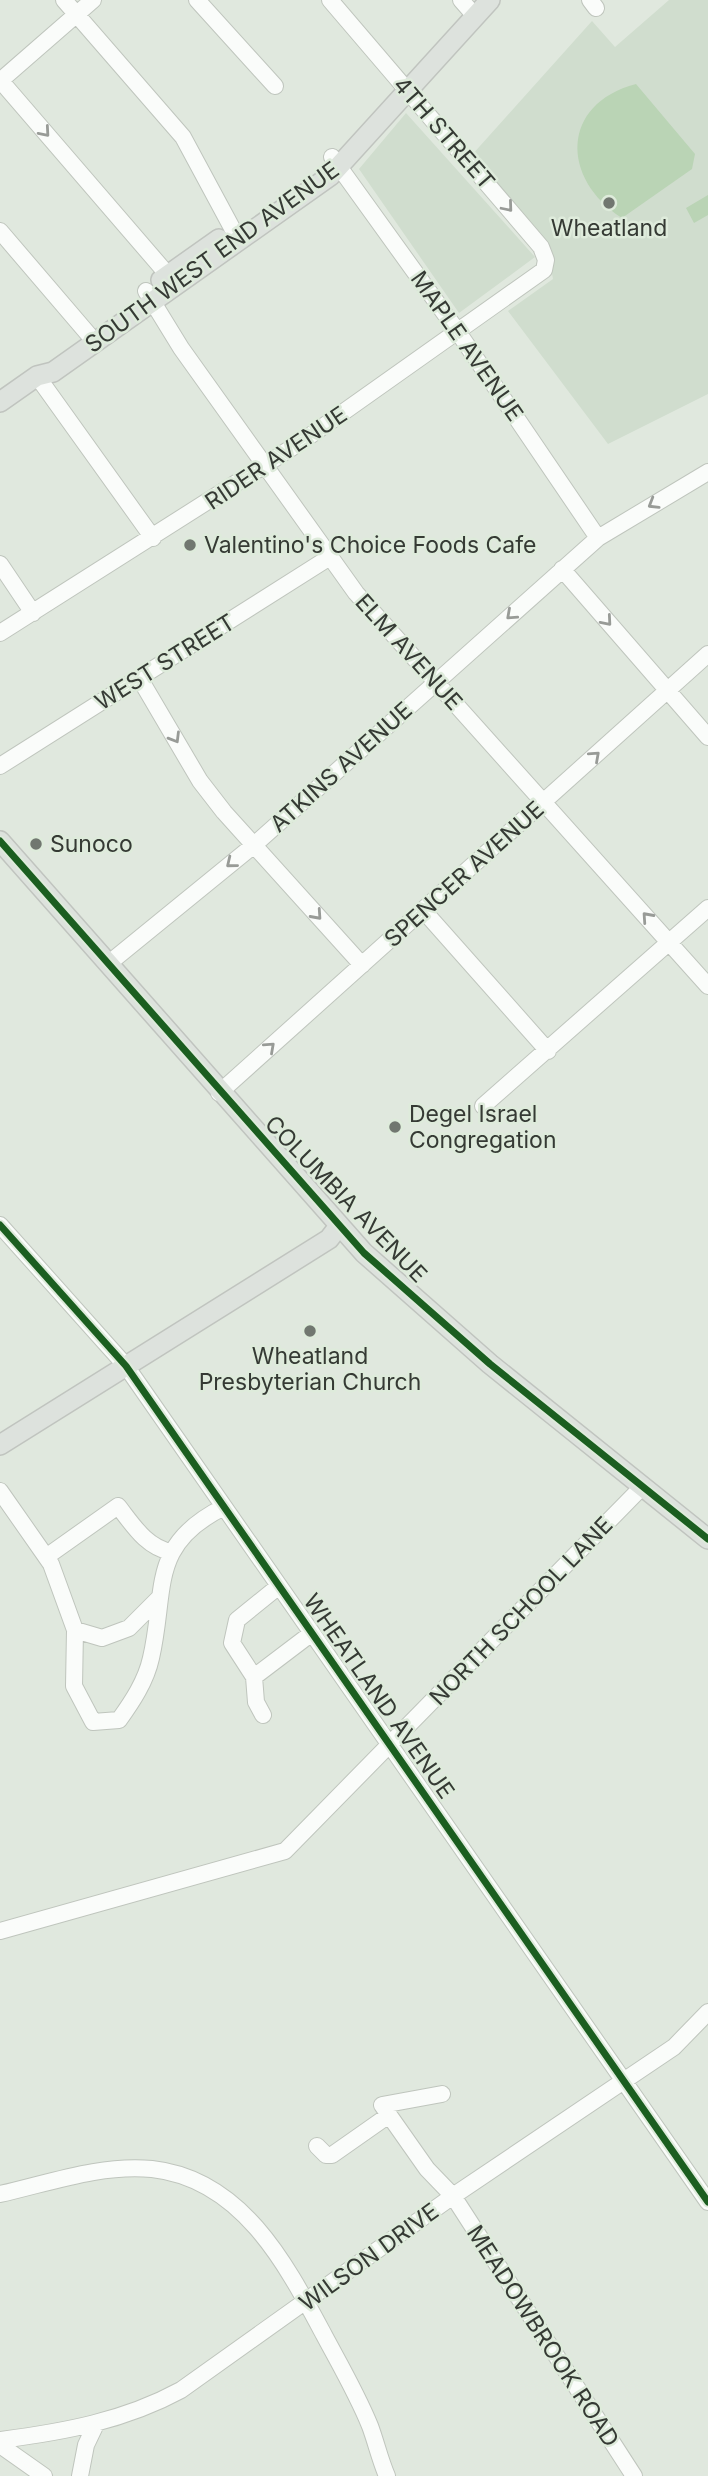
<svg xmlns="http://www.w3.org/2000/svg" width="708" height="2476" font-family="Inter,sans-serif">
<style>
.built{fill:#d0ddce}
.green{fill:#bad4b5}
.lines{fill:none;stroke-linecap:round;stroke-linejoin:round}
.minor-casing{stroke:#bfc5bd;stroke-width:18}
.major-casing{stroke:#c0c4bf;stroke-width:22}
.minor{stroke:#fafcfa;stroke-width:16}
.major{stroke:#dde2dd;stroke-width:19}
.cycleway-casing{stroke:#deebdb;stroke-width:11}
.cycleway{stroke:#1b5e20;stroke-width:7}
.oneway{stroke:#989b97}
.poi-dot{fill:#717770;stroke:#deebdb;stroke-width:2.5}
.labels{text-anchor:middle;stroke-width:5;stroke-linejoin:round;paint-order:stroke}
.street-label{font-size:23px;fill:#353a34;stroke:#deebdb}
.poi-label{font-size:23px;fill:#353a34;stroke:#deebdb;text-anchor:start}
</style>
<rect width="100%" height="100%" fill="#e0e8de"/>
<!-- built -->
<path class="built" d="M669,0H708V394L608,444L508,311L553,279L548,250L471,156L592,21L615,47Z
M406,113L535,257L459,313L359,169Z"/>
<!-- green -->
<path class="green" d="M636,84L695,154L692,169L622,218C561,179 560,104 636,84Z
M708,195V215L694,223L686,208Z"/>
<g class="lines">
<!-- minor casing -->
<g class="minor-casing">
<path id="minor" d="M64,0L183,137L239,241
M197,0L275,86
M461,0L475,16
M590,0L596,8
M0,80L168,275
M0,81L93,0
M332,157L458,332L598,538
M0,231L95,342
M146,291L181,348L356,593L708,986
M37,376L153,538
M0,564L33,613
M562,569L708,737
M0,633L304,440L544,270L546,260L541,247L330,0
M140,679L200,781L224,812L362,965
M0,766L330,557
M423,910L548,1051
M108,964L254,845L598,538L708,472
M219,1093L708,654
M483,1106L708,908
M0,1225L126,1366L708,2202
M0,1491L51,1564L75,1630L74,1686L93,1722L119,1720C132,1702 146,1681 151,1658C167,1589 148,1545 224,1507
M46,1557L118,1506C133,1525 146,1547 171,1552
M75,1630L102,1638L129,1628L159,1598
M254,1677L312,1633
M263,1715L256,1702L254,1677L232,1643L237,1620L279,1586
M0,1931L285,1851L641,1488
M442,2094L382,2105L427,2169L453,2196L634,2476
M317,2146L326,2155H332L389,2115
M0,2194C49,2183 101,2164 152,2169C242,2179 286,2264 324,2335C340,2365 357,2394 370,2426C376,2442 380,2460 387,2476
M0,2440C63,2432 124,2421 181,2390L453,2196L674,2047L708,2012
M0,2445L44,2476
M80,2476L86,2445L96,2424"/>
</g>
<!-- major casing -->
<g class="major-casing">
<path id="major" d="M161,280L219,239
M0,402L37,376L53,372L330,176L490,0
M0,841L364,1253L490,1364L708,1539
M0,1445L329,1239L339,1226"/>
</g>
<!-- minor -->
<use href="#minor" class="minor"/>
<!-- major -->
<use href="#major" class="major"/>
<!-- cycleway casing -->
<g class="cycleway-casing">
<path id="cycleway" d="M0,841L364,1253L490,1364L708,1539
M0,1225L126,1366L708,2202"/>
</g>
<!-- cycleway -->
<use href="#cycleway" class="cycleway"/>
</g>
<!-- one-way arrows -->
<defs><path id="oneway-chevron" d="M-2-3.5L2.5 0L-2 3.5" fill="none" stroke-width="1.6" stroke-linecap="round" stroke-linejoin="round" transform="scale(1.75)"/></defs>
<g class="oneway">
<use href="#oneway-chevron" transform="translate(45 132) rotate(49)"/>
<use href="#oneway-chevron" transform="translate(508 207) rotate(50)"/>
<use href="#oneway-chevron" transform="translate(653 504) rotate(149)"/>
<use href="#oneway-chevron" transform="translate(511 615) rotate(138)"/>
<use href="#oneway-chevron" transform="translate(607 621) rotate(49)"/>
<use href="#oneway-chevron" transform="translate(175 738) rotate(59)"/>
<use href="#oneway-chevron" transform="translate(595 756) rotate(-42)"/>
<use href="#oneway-chevron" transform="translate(231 863) rotate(141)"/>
<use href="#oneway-chevron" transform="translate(317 915) rotate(48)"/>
<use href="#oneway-chevron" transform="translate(647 917) rotate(-132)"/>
<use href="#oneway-chevron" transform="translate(270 1047) rotate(-42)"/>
</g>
<!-- markers -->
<g class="poi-dot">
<circle cx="609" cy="203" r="7"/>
<circle cx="190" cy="545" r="7"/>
<circle cx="36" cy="844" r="7"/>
<circle cx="395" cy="1127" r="7"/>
<circle cx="310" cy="1331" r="7"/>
</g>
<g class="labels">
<!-- street labels -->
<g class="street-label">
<text transform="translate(444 133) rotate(49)" y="8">4TH STREET</text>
<text transform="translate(212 257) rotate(-36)" y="8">SOUTH WEST END AVENUE</text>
<text transform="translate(467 346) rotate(55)" y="8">MAPLE AVENUE</text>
<text transform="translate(276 458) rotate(-34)" y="8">RIDER AVENUE</text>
<text transform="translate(409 652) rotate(48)" y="8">ELM AVENUE</text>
<text transform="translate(165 662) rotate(-32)" y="8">WEST STREET</text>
<text transform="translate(341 767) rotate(-42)" y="8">ATKINS AVENUE</text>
<text transform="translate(464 874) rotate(-42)" y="8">SPENCER AVENUE</text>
<text transform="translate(346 1199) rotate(46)" y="8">COLUMBIA AVENUE</text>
<text transform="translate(521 1611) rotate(-46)" y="8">NORTH SCHOOL LANE</text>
<text transform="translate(379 1696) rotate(55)" y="8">WHEATLAND AVENUE</text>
<text transform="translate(369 2257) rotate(-36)" y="8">WILSON DRIVE</text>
<text transform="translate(543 2336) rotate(57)" y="8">MEADOWBROOK ROAD</text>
</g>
<!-- poi labels -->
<g class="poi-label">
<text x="609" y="236" text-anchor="middle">Wheatland</text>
<text x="204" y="553">Valentino's Choice Foods Cafe</text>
<text x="50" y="852">Sunoco</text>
<text x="409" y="1122">Degel Israel<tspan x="409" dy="26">Congregation</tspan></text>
<text x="310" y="1364" text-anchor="middle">Wheatland<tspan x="310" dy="26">Presbyterian Church</tspan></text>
</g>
</g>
</svg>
